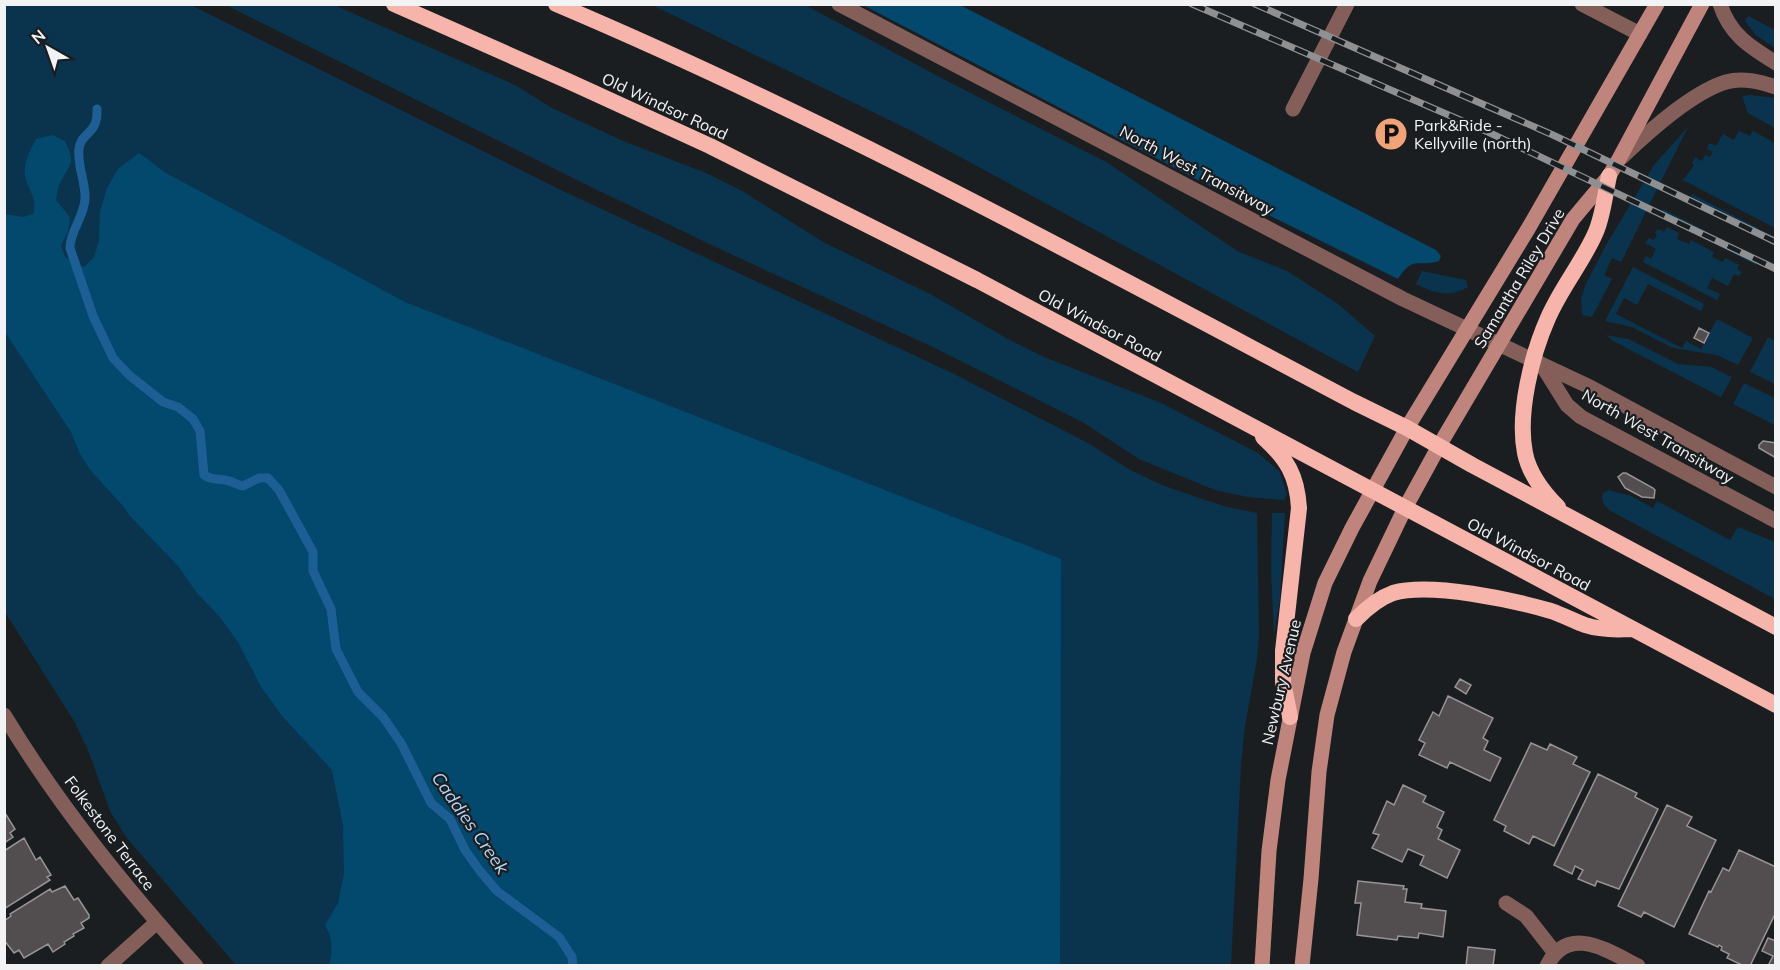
<svg xmlns="http://www.w3.org/2000/svg" width="1780" height="970" font-family="Mulish,sans-serif">
<style>
.green{fill:#0a344e}
.forest{fill:#03486d}
.lines{fill:none;stroke-linecap:round;stroke-linejoin:round}
.stream{stroke:#1d5f95;stroke-width:9}
.building{fill:#524e4f;stroke:#989394;stroke-width:1.5}
.service{stroke:#845f5a;stroke-width:15}
.minor{stroke:#845f5a;stroke-width:15}
.secondary{stroke:#bf847c;stroke-width:15}
.trunk{stroke:#f6b4aa;stroke-width:16}
.rail-casing{stroke:#8e9092;stroke-width:7}
.rail{stroke:#1b1e20;stroke-width:4.5;stroke-dasharray:14;stroke-linecap:butt}
.labels{text-anchor:middle;stroke-width:4.5;stroke-linejoin:round;paint-order:stroke}
.street-label{font-size:16px;fill:#f1f3f5;stroke:#1b1e20}
.poi-label{font-size:16px;fill:#f1f3f5;stroke:#1b1e20;text-anchor:start}
.water-label{font-size:18px;font-style:italic;fill:#b8d8f8;stroke:#1b1e20}
</style>
<rect width="100%" height="100%" fill="#1b1e20"/>
<!-- green -->
<path class="green" d="M5,5H191L561,190L954,374L1088,443L1130,470L1162,485L1199,498L1227,507L1257,513L1259,636L1257,659L1245,726L1241,765L1231,965H236L126,837L110,811L88,750L74,721L5,612Z
M226,5H334L515,85L552,108L623,141L706,173L744,192L823,242L932,295L1006,338L1044,357L1161,403L1258,453L1279,471L1287,494L1284,500L1248,497L1215,490L1139,459L1084,423L935,348L722,250L585,184Z
M652,5H805L947,81L1108,163L1237,251L1287,271L1338,304L1375,336L1358,372L910,130Z
M1748,16L1775,30V48L1756,35L1745,21Z
M1750,95L1775,98V128L1748,113L1742,96Z
M1688,127L1621,262L1612,258L1604,275L1612,279L1592,317L1582,315L1581,299L1585,286L1606,245L1654,165Z
M1739,131L1750,136L1753,131L1775,143V228L1683,180L1694,165L1692,163L1695,157L1702,161L1705,155L1710,157L1713,152L1707,149L1709,143L1716,146L1723,134L1734,140Z
M1692,194L1775,237V245L1689,200Z
M1663,209L1760,259L1756,265L1660,216Z
M1667,227L1679,233L1677,239L1689,244L1691,240L1714,252L1712,257L1723,262L1725,258L1739,265L1737,269L1742,272L1739,276L1734,274L1728,286L1712,278L1707,288L1720,294L1717,300L1643,262L1646,256L1651,259L1656,249L1645,243L1649,238L1654,240L1657,235L1655,233L1658,229L1664,232Z
M1633,267L1704,304L1701,311L1648,284L1637,305L1624,298L1616,314L1682,348L1686,341L1701,349L1717,319L1753,338L1738,365L1717,355L1673,348L1632,327L1605,321Z
M1422,271L1466,280L1468,287C1450,298 1434,293 1416,284Z
M1606,335L1628,339L1678,364L1711,367L1732,377L1721,397L1613,341Z
M1768,337L1775,341V384L1750,372Z
M1744,383L1775,398V425L1733,404Z
M1608,490L1631,496L1653,508L1657,501L1730,540L1738,527L1775,542V599L1609,510L1604,504L1602,498L1603,493Z
M1272,513H1285L1280,599L1274,635L1271,569Z"/>
<!-- forest -->
<path class="forest" d="M863,5H960L1436,250L1441,256L1439,261C1417,268 1414,254 1398,279L1198,180Z
M52,135L65,141C75,163 72,161 61,181C58,186 57,194 56,200L70,217L68,232L61,245L65,257L84,267L94,257L99,241L100,212L107,188L118,169L139,153L166,173L405,302L1061,559L1060,965H329C333,950 333,939 325,925L338,903L344,874L343,825L332,770L283,717L261,687L238,642L219,616L197,593L178,566L130,516L124,507L91,471L80,454L71,432L5,332V214L23,217L33,214C38,198 28,191 25,176C23,163 30,150 36,139Z"/>
<g class="lines">
<!-- stream -->
<path class="stream" d="M97,109C98,136 81,131 79,149C77,166 86,183 85,199C84,217 70,231 70,248L93,316L113,358L129,375L163,402L178,407L193,419L200,431L204,475C213,481 219,478 229,481C234,482 237,485 243,486L259,478H268L279,490L313,552V571L331,609L336,649L358,692L383,717L401,743L431,803L450,819L465,850L480,871L497,891L559,937L572,957L573,966"/>
</g>
<!-- building -->
<path class="building" d="M1699,328L1709,333L1704,343L1694,338Z
M1763,441L1776,443V458L1759,448V445Z
M1623,473H1626L1653,488L1655,490L1654,498L1642,497L1625,488L1618,477Z
M1460,679L1471,685L1466,694L1455,687Z
M1448,696L1493,718L1483,738L1488,741L1484,750L1501,758L1490,781L1450,762L1447,768L1419,755L1425,743L1419,740L1433,712L1439,716Z
M1531,743L1547,750L1550,744L1577,757L1573,764L1590,772L1554,846L1533,836L1529,844L1504,831L1506,826L1494,820Z
M1598,774L1637,793L1635,797L1658,809L1619,889L1597,881L1595,886L1578,879L1583,870L1575,866L1572,874L1554,865Z
M1403,785L1426,796L1423,802L1444,812L1437,827L1442,830L1438,839L1460,850L1447,878L1420,865L1424,856L1408,849L1402,862L1372,848L1379,835L1373,833L1387,801L1394,805Z
M1667,805L1692,817L1687,826L1716,840L1674,927L1644,912L1641,917L1618,906Z
M5,813L15,829L10,833L13,837L4,843Z
M24,838L36,860L40,857L51,875L47,877L50,880L4,909V851Z
M1739,850L1776,867V912L1750,966H1744L1727,958L1729,954L1721,950L1722,947L1719,945L1718,947L1689,934L1709,891L1711,892L1723,868L1729,871Z
M1358,881L1404,886L1403,889H1407L1405,902L1422,904L1421,908L1446,911L1443,937L1419,933L1418,938L1398,936L1397,940L1357,935L1361,903H1355Z
M65,886L74,900L78,898L89,915V918L81,923L84,928L73,934L74,936L64,942L65,944L53,952L48,944L24,958L19,950L14,953L4,940V921L11,916L10,914L50,889L52,892Z
M1768,938L1776,941V966H1768L1773,956L1762,951Z
M1468,947L1495,950L1493,966H1466Z"/>
<g class="lines">
<!-- service -->
<path class="service" d="M839,4L1403,299L1590,387L1776,487
M1293,109L1347,4
M1622,157C1647,133 1693,92 1726,82C1743,77 1760,82 1776,87
M1542,365L1567,405L1581,417L1776,521
M1506,903L1526,916L1555,953"/>
<!-- minor -->
<path class="minor" d="M1582,4L1640,34
M1720,4C1730,35 1750,47 1776,63
M4,715C59,806 125,887 196,966
M108,966L157,922
M1547,966C1568,923 1608,951 1638,966"/>
<!-- secondary -->
<path class="secondary" d="M1262,966L1269,851L1278,780L1303,653L1325,583L1352,528L1407,428L1528,229L1657,4
M1302,966L1311,879L1319,772L1327,715L1344,652L1370,581L1405,508L1439,446L1573,219L1609,176L1619,159L1702,4"/>
<!-- trunk -->
<path class="trunk" d="M394,4L568,81L710,146L977,280L1776,705
M556,4C830,120 1091,263 1354,402L1407,428L1472,465L1776,627
M1263,437C1287,459 1297,475 1299,508L1283,651V682L1290,717
M1558,507C1544,493 1529,473 1525,453C1517,413 1532,354 1548,318C1561,288 1582,263 1595,234C1603,217 1605,194 1609,176
M1356,619C1367,608 1379,598 1393,593C1431,582 1513,600 1551,611C1563,615 1574,621 1585,625C1600,630 1615,630 1631,629"/>
<!-- rail casing -->
<g class="rail-casing">
<path id="rail" d="M1192,4L1488,132L1776,269
M1255,4L1553,135L1776,242"/>
</g>
<!-- rail -->
<use href="#rail" class="rail"/>
</g>
<!-- icons -->
<defs>
<g id="parking-disc" transform="scale(1.725)"><circle r="9.5" fill="#efa377" stroke="#1b1e20"/><path d="M-3.5-5.5H1a3.5 3.5 0 0 1 0 7H-1V5.5H-3.5ZM-1-3.4V-.6H.8a1.4 1.4 0 0 0 0-2.8Z" fill="#111"/></g>
</defs>
<g fill-rule="evenodd">
<use href="#parking-disc" x="1391" y="134"/>
</g>
<g class="labels">
<!-- street labels -->
<g class="street-label">
<text transform="translate(665 106) rotate(25)" y="6">Old Windsor Road</text>
<text transform="translate(1197 170) rotate(28)" y="6">North West Transitway</text>
<text transform="translate(1519 278) rotate(-59)" y="6">Samantha Riley Drive</text>
<text transform="translate(1100 325) rotate(28)" y="6">Old Windsor Road</text>
<text transform="translate(1658 436) rotate(30)" y="6">North West Transitway</text>
<text transform="translate(1529 554) rotate(28)" y="6">Old Windsor Road</text>
<text transform="translate(1281 682) rotate(-77)" y="6">Newbury Avenue</text>
<text transform="translate(110 833) rotate(53)" y="6">Folkestone Terrace</text>
</g>
<!-- poi labels -->
<g class="poi-label">
<text x="1414" y="131">Park&amp;Ride -<tspan x="1414" dy="18">Kellyville (north)</tspan></text>
</g>
<!-- water labels -->
<g class="water-label">
<text transform="translate(470 823) rotate(55)" y="6">Caddies Creek</text>
</g>
</g>
<!-- border -->
<rect width="1780" height="970" fill="none" stroke="#f1f3f5" stroke-width="12"/>
<!-- north arrow -->
<g transform="translate(48 48) rotate(320)" stroke="#1b1e20" stroke-width="4.5" paint-order="stroke">
<path d="M0-4.5L10 22L0 15L-10 22Z" fill="#f1f3f5"/>
<text y="-9" font-size="16" font-weight="bold" text-anchor="middle" fill="#f1f3f5">N</text>
</g>
</svg>
